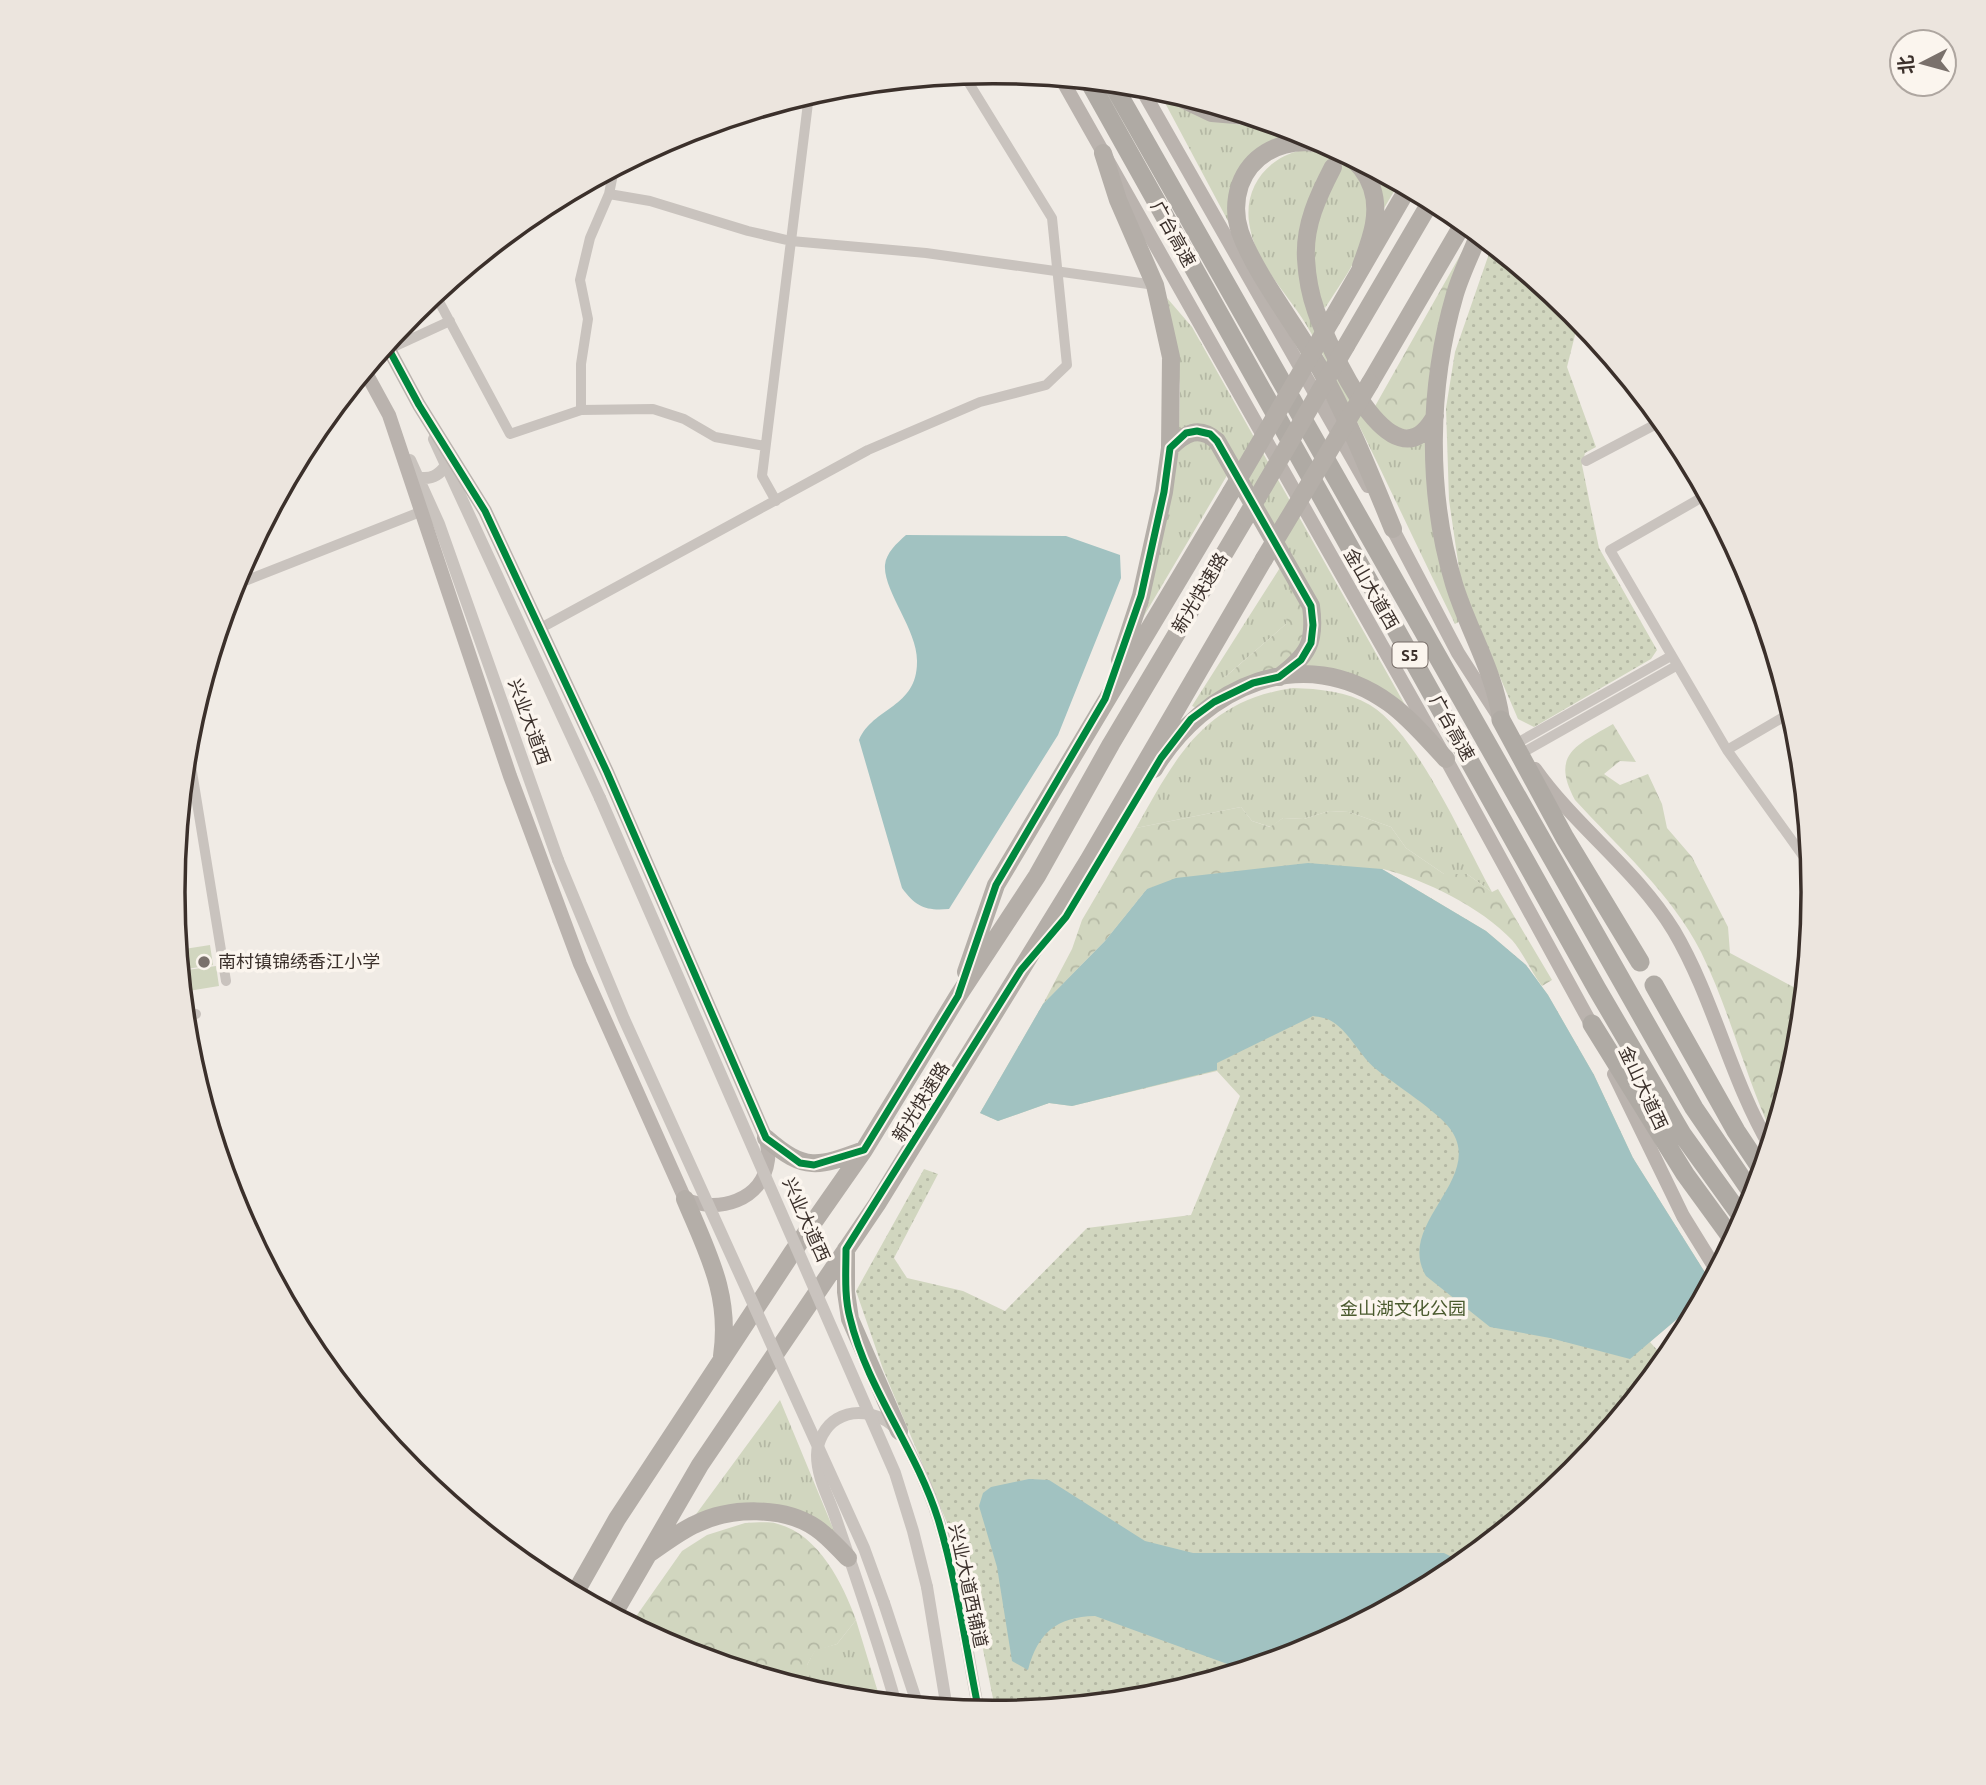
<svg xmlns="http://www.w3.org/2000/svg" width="1986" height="1785" font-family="'PT Sans','Noto Sans SC',sans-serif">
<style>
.grass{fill:url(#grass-tufts)}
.forest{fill:url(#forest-crowns)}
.park{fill:url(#park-dots)}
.pitch{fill:#d1d6bf}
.water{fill:#a1c2c1}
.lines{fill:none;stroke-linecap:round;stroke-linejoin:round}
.minor{stroke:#c9c3be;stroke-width:10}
.tertiary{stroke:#c9c3be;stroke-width:12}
.secondary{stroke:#bab3ae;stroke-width:14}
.trunk{stroke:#b4aea8;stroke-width:18}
.motorway{stroke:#afaaa4;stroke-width:19}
.tertiary-bridge{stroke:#c9c3be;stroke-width:12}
.trunk-bridge{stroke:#b4aea8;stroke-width:18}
.cycleway-casing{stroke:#fbf5ee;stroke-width:11}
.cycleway{stroke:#00873e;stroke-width:7}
.poi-dot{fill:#7a716c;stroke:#fbf5ee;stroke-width:2.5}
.labels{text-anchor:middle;stroke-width:7;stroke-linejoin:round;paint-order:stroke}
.shield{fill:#fbf5ee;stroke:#756b66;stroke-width:2}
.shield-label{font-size:16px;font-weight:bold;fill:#3b302b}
.street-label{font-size:18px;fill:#3b302b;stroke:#fbf5ee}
.poi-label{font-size:18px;fill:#3b302b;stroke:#fbf5ee;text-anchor:start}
.park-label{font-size:18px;fill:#4a5a2e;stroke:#fbf5ee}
.rim{fill:none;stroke:#3b302b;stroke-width:3.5}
</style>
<defs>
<pattern id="grass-tufts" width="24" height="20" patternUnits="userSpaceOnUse" patternTransform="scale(1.75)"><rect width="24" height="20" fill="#d1d6bf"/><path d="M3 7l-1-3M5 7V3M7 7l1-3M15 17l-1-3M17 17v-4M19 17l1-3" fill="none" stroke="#b4b8a4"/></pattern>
<pattern id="forest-crowns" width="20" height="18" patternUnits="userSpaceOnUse" patternTransform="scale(1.75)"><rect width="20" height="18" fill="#d1d6bf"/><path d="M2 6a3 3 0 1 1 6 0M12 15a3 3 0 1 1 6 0" fill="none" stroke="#b4b8a4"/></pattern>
<pattern id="park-dots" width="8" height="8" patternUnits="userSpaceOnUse" patternTransform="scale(1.75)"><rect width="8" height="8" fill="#d1d6bf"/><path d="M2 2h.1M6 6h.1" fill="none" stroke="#b4b8a4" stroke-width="1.8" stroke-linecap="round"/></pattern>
</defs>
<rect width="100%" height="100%" fill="#f0ebe5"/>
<!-- grass -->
<path class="grass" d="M1167,99L1212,120L1241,125L1271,123L1307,134L1295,138L1245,180L1236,236L1164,101Z
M1302,150L1334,155L1317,186L1298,258L1374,430C1393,448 1408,450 1430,437L1462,620L1455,624C1407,527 1363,428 1311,333C1293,299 1257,267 1250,228C1242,190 1265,158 1302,150Z
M1345,161C1393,213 1357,259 1325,308L1319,301L1310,249L1330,184Z
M1365,165L1399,183L1380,215Z
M1167,298L1192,327L1409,712L1298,669L1318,635L1217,432L1179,430L1180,385Z
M1191,437L1211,442L1229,472L1138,626L1176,454Z
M1283,563L1296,586L1286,624L1225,677L1229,686L1197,708L1192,706Z
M1293,688C1320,689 1346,691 1370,705C1417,733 1464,842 1492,892L1467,874H1444L1406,848L1391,827L1349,812L1329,811L1304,819L1283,818L1271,827L1252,821L1241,807L1136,828C1176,757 1204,701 1293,688Z
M780,1400L835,1533L806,1513L694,1517Z
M856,1620L881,1702L832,1697L805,1689L808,1688L807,1665L815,1650L837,1644Z"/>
<!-- forest -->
<path class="forest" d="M1462,252L1430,413L1416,431L1393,428L1374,408Z
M1296,586L1308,618L1297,657L1275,672L1229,686L1224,678L1286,624L1287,614L1275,603Z
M1613,724L1636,762L1620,761L1604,774L1620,785L1648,774L1662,804L1667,828L1692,857L1728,927L1730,953L1799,990L1804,989L1798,1053L1773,1136C1745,1076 1730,1011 1701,952C1672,894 1618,847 1575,800C1550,754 1577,745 1613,724Z
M1241,807L1252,821L1270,827L1283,818L1304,819L1329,811L1349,812L1391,827L1406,848L1444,874H1467L1492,892L1498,889L1552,980L1542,986C1532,973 1522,951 1512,940C1481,907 1425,880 1383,869L1147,889L1105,941L1043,1004L1072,949L1082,920L1136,828Z
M745,1523C755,1523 768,1521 778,1524C819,1535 843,1584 856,1620L837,1644L815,1651L807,1665L811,1678L808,1688L779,1681L766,1669L758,1675L679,1651L630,1625L682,1551L707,1535Z"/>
<!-- park -->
<path class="park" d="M1492,245L1579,319L1567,367L1596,447L1585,453L1582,465L1599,548L1657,650L1651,659L1534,727L1518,719L1462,589L1449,500L1446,408L1455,352Z
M1308,863L1382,869L1486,931L1526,965L1548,995L1594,1075L1633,1158L1711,1282L1703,1297L1650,1342L1666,1360L1573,1473L1449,1575L1307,1651L1153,1698L996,1713L967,1571L883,1369L856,1291L924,1169L938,1174L894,1258L907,1278L963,1291L1005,1311L1087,1228L1191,1215L1240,1096L1217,1071L1072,1106L1049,1103L998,1121L980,1113L1043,1004L1105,941L1147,889L1176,878Z"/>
<!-- pitch -->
<path class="pitch" d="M210,945L213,965L180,970L178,950Z
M216,966L219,986L182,992L180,971Z"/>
<!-- water -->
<path class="water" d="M906,535L1066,536L1120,555L1121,578L1058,735L949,909C926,911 916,907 902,888L859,740C873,707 917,708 917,662C918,630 883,591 885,565C886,553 897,543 906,535Z
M1308,863L1382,869L1486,931L1526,965L1548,995L1594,1075L1633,1158L1711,1282L1703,1297L1630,1359L1550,1338L1490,1327L1426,1276C1395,1224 1485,1179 1451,1130C1439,1112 1394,1084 1376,1069C1360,1056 1350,1033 1333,1022C1328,1018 1319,1017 1313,1016L1217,1063V1070L1072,1106L1049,1103L998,1121L980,1113L1043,1004L1105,941L1147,889L1176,878Z
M1029,1479L1049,1480L1145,1541L1193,1553H1444L1464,1563L1449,1575L1307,1651L1244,1670L1095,1616C1056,1617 1038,1633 1028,1670L1012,1661L997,1567L979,1506L983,1493L991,1487Z"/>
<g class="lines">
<!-- minor -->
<path class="minor" d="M614,169L609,194L590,238L580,280L588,319L581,364V410L653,409L684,419L715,437L765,446
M609,194L650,201L748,231L791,241L926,253L1155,285
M435,294L510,434L581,410
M389,349L450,321
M1586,461L1662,421
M1706,495L1610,550L1727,750L1792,712
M776,501L762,476L809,95
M232,586L420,512
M539,629L868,450L980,402L1046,385L1067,365L1052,218L964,75
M187,741L226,981
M1517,743L1671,656
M1727,750L1811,867
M1524,752L1676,666
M185,1017L196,1014"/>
<!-- tertiary -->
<path class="tertiary" d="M434,439L600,798
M410,460L439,524L558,860
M417,477C430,480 439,476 446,465
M927,1587L947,1709
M884,1603L918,1706
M896,1704C878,1640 856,1578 835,1516C828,1496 817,1477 817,1455C817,1442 825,1426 837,1419C857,1407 884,1414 899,1432C905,1439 909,1451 914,1460C954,1537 962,1628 979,1712"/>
<!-- secondary -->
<path class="secondary" d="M1061,78L1446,759L1596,1033
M1140,86L1368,486
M365,371L389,415L510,776L580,964L685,1199C717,1214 763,1201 768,1160C769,1153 767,1145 766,1138L607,772L485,511L419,405L386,344
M1389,522L1458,653L1498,715
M1535,769C1576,827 1636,869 1674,931C1714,999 1730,1078 1770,1146
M1614,1074L1683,1216L1717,1271"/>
<!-- trunk -->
<path class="trunk" d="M1170,93L1212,113L1247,116
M1103,153L1118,200L1155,285L1171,357L1170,448L1164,492L1141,596L1120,660
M1333,167C1318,196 1304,225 1306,259C1307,277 1310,294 1316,311C1327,343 1393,495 1435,416
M1479,234C1471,254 1461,274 1455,294C1428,387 1426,491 1454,584C1468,630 1495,672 1501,720
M1361,266C1370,241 1381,215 1372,188C1352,129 1261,126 1240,185C1235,200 1235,217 1240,232C1255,274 1295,324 1318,365C1348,418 1370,473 1393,529
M1332,319L1408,188
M1346,346L1431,201
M1370,383L1464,222
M1170,448C1185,433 1199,425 1217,441L1311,606C1316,643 1308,655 1279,677
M1154,769C1204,686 1303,641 1389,703C1410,718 1428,740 1446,759
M966,972L996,885L1231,492
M766,1138C805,1172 818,1167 864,1150
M685,1199C708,1254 731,1295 722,1356
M846,1249V1292L850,1319L899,1431
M650,1553C665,1543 680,1531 696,1524C730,1507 784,1506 816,1528C828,1536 838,1548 848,1558
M574,1595L617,1519L792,1253L864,1150L958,996L1037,876L1111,744L1246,517
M613,1615L700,1465L877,1204L1088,861L1264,559"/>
<!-- motorway -->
<path class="motorway" d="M1089,81L1597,989L1682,1134L1744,1220
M1112,83L1694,1108L1754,1196
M1501,720L1565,838L1640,962
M1654,985L1736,1131L1762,1170
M1592,1024L1685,1174L1733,1240"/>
<!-- tertiary-bridge -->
<path class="tertiary-bridge" d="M600,798L895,1473L913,1531L927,1587
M558,860L624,1019L864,1548L884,1603"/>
<!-- trunk-bridge -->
<path class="trunk-bridge" d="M1231,492L1332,319
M1246,517L1346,346
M1264,559L1370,383"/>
<!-- cycleway casing -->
<g class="cycleway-casing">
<path id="cycleway" d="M386,344L419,405L485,511L607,772L766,1138L800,1163L814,1165L864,1150L958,996L996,885L1105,699L1141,596L1164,492L1170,448L1186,433L1197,431L1210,434L1217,441L1311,606L1313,625L1311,643L1301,660L1279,677L1253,683L1214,702L1191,719L1161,758L1066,917L1021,970L846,1249C846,1272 844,1296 850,1318C867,1389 916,1449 938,1519C957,1582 966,1648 979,1712"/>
</g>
<!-- cycleway -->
<use href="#cycleway" class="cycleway"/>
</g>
<!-- markers -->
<circle class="poi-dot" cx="204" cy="962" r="7"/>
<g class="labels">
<!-- shield labels -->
<rect class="shield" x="1392.5" y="642.5" width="35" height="25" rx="5"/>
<g class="shield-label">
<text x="1410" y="661">S5</text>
</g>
<!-- street labels -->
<g class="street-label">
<text transform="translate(1173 234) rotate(61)" y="6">广台高速</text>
<text transform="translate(1371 589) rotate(60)" y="6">金山大道西</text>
<text transform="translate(1200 593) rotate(-59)" y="6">新光快速路</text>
<text transform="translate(529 722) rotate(70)" y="6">兴业大道西</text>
<text transform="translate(1452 728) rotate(61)" y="6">广台高速</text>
<text transform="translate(1643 1088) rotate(65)" y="6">金山大道西</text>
<text transform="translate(921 1102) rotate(-58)" y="6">新光快速路</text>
<text transform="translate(806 1220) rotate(66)" y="6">兴业大道西</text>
<text transform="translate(968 1586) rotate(78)" y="6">兴业大道西铺道</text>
</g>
<!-- poi labels -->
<g class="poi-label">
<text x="218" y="968">南村镇锦绣香江小学</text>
</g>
<!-- park labels -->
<g class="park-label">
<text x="1403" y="1315">金山湖文化公园</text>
</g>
</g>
<!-- crop -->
<path d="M0 0H1986V1785H0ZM185 892a808 808 0 1 1 1616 0a808 808 0 1 1-1616 0Z" fill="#ece5de" fill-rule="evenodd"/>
<path class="rim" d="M185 892a808 808 0 1 1 1616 0a808 808 0 1 1-1616 0Z"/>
<!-- north arrow -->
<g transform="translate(1923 63) rotate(264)"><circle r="33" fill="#fbf5ee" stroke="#aea6a0" stroke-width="2"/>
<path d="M0-5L12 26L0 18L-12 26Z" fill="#7a716c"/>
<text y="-10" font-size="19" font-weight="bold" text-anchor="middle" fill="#3b302b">北</text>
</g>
</svg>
